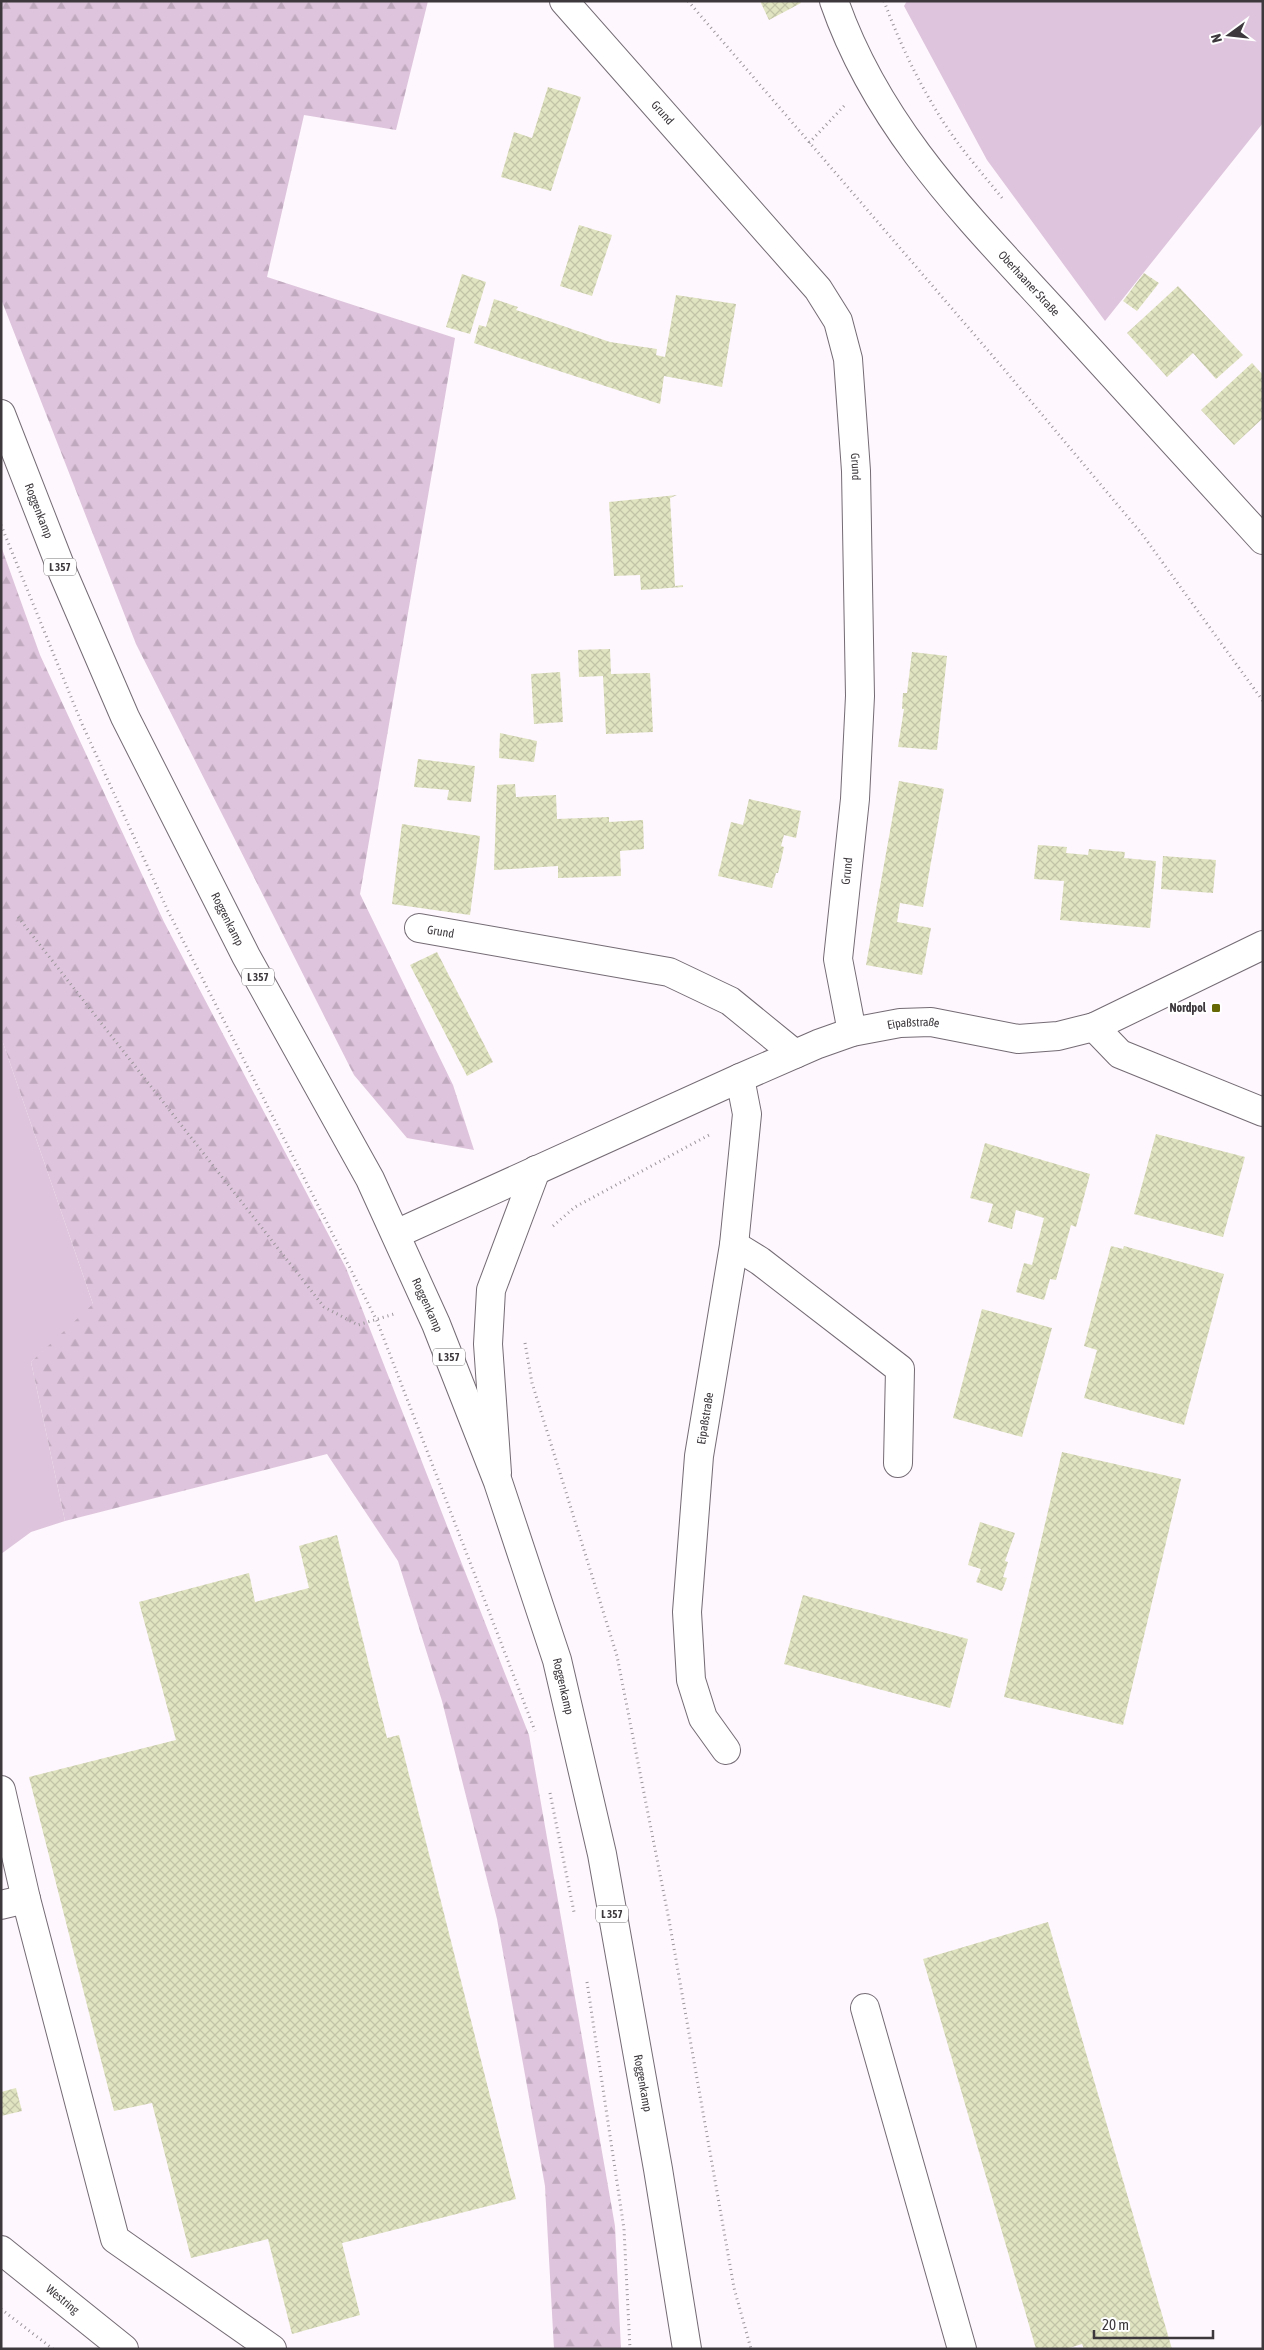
<svg xmlns="http://www.w3.org/2000/svg" width="1264" height="2350" font-family="'Asap Condensed',sans-serif">
<style>
.green{fill:#dec4dc}
.forest{fill:url(#forest-firs)}
.building{fill:url(#building-cross-hatch)}
.lines{fill:none;stroke-linecap:round;stroke-linejoin:round}
.minor-casing{stroke:#746b74;stroke-width:30}
.major-casing{stroke:#746b74;stroke-width:30}
.path{stroke:#9b969b;stroke-width:3;stroke-dasharray:1 4;stroke-linecap:butt}
.minor{stroke:#fff;stroke-width:28}
.major{stroke:#fff;stroke-width:28}
.poi-dot{fill:#656804;stroke:#fff;stroke-width:2}
.labels{text-anchor:middle;stroke-width:4.5;stroke-linejoin:round;paint-order:stroke}
.shield{fill:#fff;stroke:#767476;stroke-width:1}
.shield-label{font-size:11px;font-weight:bold;fill:#3c383c}
.street-label{font-size:12px;fill:#3c383c;stroke:#fff}
.poi-label{font-size:12px;font-weight:bold;fill:#3c383c;stroke:#fff;text-anchor:end}
</style>
<defs>
<pattern id="forest-firs" width="22" height="20" patternUnits="userSpaceOnUse" patternTransform="scale(1.25)"><rect width="22" height="20" fill="#dec4dc"/><path d="M5 1l3.5 6h-7zM16 11l3.5 6h-7z" fill="#bfa9be"/></pattern>
<pattern id="building-cross-hatch" width="8" height="8" patternUnits="userSpaceOnUse" patternTransform="scale(1.25)"><rect width="8" height="8" fill="#e1e4c1"/><path d="M0 0l8 8M0 8l8-8" fill="none" stroke="#c2c4a7"/></pattern>
</defs>
<rect width="100%" height="100%" fill="#fef7fd"/>
<!-- green -->
<path class="green" d="M907,1H1263V123L1105,321L987,160L904,6Z
M1,1037L94,1307L31,1362L65,1521L31,1532L1,1554Z"/>
<!-- forest -->
<path class="forest" d="M1,1H428L396,130L304,115L267,277L455,338L360,894L453,1085L474,1150L407,1138L354,1075L136,644L1,299Z
M1,546L40,655L164,922L346,1268L529,1735L615,2226L621,2349H554L545,2186L497,1919L442,1701L398,1561L327,1454L65,1521L31,1362L93,1304L1,1037Z"/>
<!-- building -->
<path class="building" d="M760,1H800L801,3L769,20Z
M548,87L581,97L551,191L501,177L514,132L532,138Z
M579,225L612,235L592,296L560,286Z
M1144,273L1159,283L1137,311L1123,301Z
M462,274L486,282L470,334L446,327Z
M1178,286L1243,355L1216,379L1193,353L1167,377L1127,333Z
M676,295L736,304L722,387L664,376L660,404L474,343L479,325L486,327L494,299L518,307L516,310L610,342L657,349L656,355L665,357Z
M1252,363L1263,375V418L1234,445L1201,410Z
M677,495L670,498L675,586L683,585V587L641,590L640,575L614,576L609,502Z
M610,649L611,674L650,673L653,732L606,734L603,676L579,677L578,650Z
M912,652L947,656L937,750L898,747L904,709H902L903,693H907Z
M560,672L563,722L534,724L531,674Z
M500,733L537,741L534,762L499,758Z
M418,759L475,766L471,802L447,800L449,790L414,787Z
M899,781L944,789L923,907L900,903L897,922L931,928L922,975L866,965Z
M515,784L516,797L556,795L557,819L609,817V822L643,820L644,849L620,851L621,876L558,878V866L494,870L497,785Z
M749,799L801,811L796,838L784,835L781,846L784,847L778,873H776L772,888L718,876L731,822L743,825Z
M402,824L480,836L470,915L392,904Z
M1038,845L1067,847L1066,853L1088,855L1089,849L1125,852L1124,858L1156,861L1150,928L1060,920L1064,881L1034,879Z
M1163,856L1216,860L1213,893L1161,889Z
M437,952L493,1062L467,1076L410,965Z
M1156,1134L1245,1157L1223,1237L1134,1214Z
M985,1143L1090,1174L1076,1227L1071,1225L1056,1280L1050,1279L1044,1300L1016,1292L1024,1263L1032,1265L1044,1218L1016,1210L1012,1229L988,1222L993,1204L970,1198Z
M1111,1246L1123,1249L1124,1246L1224,1274L1184,1425L1084,1398L1097,1350L1084,1346Z
M982,1309L1052,1328L1022,1437L953,1418Z
M1062,1452L1181,1479L1123,1725L1004,1697Z
M980,1522L1015,1533L1005,1561L1008,1562L1003,1577L1007,1578L1002,1591L976,1582L981,1569L968,1565Z
M337,1535L387,1738L399,1735L516,2199L342,2243L360,2315L292,2334L268,2239L191,2258L152,2103L114,2111L29,1777L176,1740L139,1602L249,1573L255,1602L309,1588L299,1546Z
M803,1595L968,1639L950,1708L784,1664Z
M1048,1922L1172,2349H1084L1082,2344L1066,2349H1036L923,1959Z
M16,2088L22,2111L1,2116V2092Z"/>
<g class="lines">
<!-- minor casing -->
<g class="minor-casing">
<g id="minor">
<path id="s1" d="M564,1L818,289L838,321L848,359L856,471L860,696L855,799L838,959L852,1032"/>
<path id="s2" d="M834,1C878,128 968,217 1056,313C1125,388 1194,464 1263,540"/>
<path id="s3" d="M419,928L669,972L730,1001L795,1054"/>
<path d="M1094,1027L1120,1054L1263,1112"/>
<path id="s4" d="M396,1234L740,1078L818,1044L852,1032L900,1023L931,1022L1018,1039L1058,1036L1094,1027L1263,945"/>
<path d="M734,1245L760,1261L900,1369L898,1463"/>
<path d="M497,1473L488,1344L491,1290L536,1170"/>
<path id="s5" d="M726,1750L703,1718L691,1680L687,1612L699,1456L734,1245L747,1114L740,1078"/>
<path d="M1,1790L26,1899L115,2239L272,2349"/>
<path d="M1,1905L26,1899"/>
<path d="M865,2008L962,2349"/>
</g>
</g>
<!-- major casing -->
<g class="major-casing">
<g id="major">
<path id="s6" d="M1,414L63,573L125,717L246,956L370,1179L436,1324L498,1482L557,1660L602,1854L658,2169L687,2349"/>
<path id="s7" d="M1,2250L124,2349"/>
</g>
</g>
<!-- path -->
<path class="path" d="M688,1L1003,368L1142,534L1263,701
M884,1C901,47 923,92 950,132C966,155 985,177 1003,199
M809,143L845,105
M1,525L82,724L168,911L377,1321L535,1731
M18,917L324,1307L358,1325L394,1314
M553,1226L575,1207L709,1135
M525,1343L532,1383L617,1656L669,1920L734,2288L751,2349
M550,1793L574,1912
M587,1982L624,2229L630,2349
M1,2309L53,2349"/>
<!-- minor -->
<use href="#minor" class="minor"/>
<!-- major -->
<use href="#major" class="major"/>
</g>
<!-- markers -->
<rect class="poi-dot" x="1211" y="1003" width="10" height="10" rx="2.5"/>
<g class="labels">
<!-- shield labels -->
<g class="shield">
<rect x="44" y="558.5" width="32" height="17" rx="4"/>
<rect x="242" y="968.5" width="32" height="17" rx="4"/>
<rect x="433" y="1348.5" width="32" height="17" rx="4"/>
<rect x="596" y="1905.5" width="32" height="17" rx="4"/>
</g>
<g class="shield-label">
<text x="60" y="571">L 357</text>
<text x="258" y="981">L 357</text>
<text x="449" y="1361">L 357</text>
<text x="612" y="1918">L 357</text>
</g>
<!-- street labels -->
<g class="street-label">
<text dy="4" stroke="none"><textPath href="#s1" startOffset="149">Grund</textPath></text>
<text dy="4" stroke="none"><textPath href="#s2" startOffset="346">Oberhaaner Straße</textPath></text>
<text dy="4" stroke="none"><textPath href="#s1" startOffset="569">Grund</textPath></text>
<text dy="4" stroke="none"><textPath href="#s6" startOffset="104">Roggenkamp</textPath></text>
<text transform="translate(847 871) rotate(-84)" y="4">Grund</text>
<text dy="4" stroke="none"><textPath href="#s6" startOffset="554">Roggenkamp</textPath></text>
<text dy="4" stroke="none"><textPath href="#s3" startOffset="22">Grund</textPath></text>
<text dy="4" stroke="none"><textPath href="#s4" startOffset="561">Eipaßstraße</textPath></text>
<text dy="4" stroke="none"><textPath href="#s6" startOffset="989">Roggenkamp</textPath></text>
<text dy="4" stroke="none"><textPath href="#s5" startOffset="342">Eipaßstraße</textPath></text>
<text dy="4" stroke="none"><textPath href="#s6" startOffset="1394">Roggenkamp</textPath></text>
<text dy="4" stroke="none"><textPath href="#s6" startOffset="1799">Roggenkamp</textPath></text>
<text dy="4" stroke="none"><textPath href="#s7" startOffset="79">Westring</textPath></text>
</g>
<!-- poi labels -->
<g class="poi-label">
<text x="1206" y="1012">Nordpol</text>
</g>
</g>
<!-- border -->
<rect width="1264" height="2350" fill="none" stroke="#3c383c" stroke-width="5"/>
<!-- north arrow -->
<g transform="translate(1229 35) rotate(255)" stroke="#ffffff" stroke-width="4" paint-order="stroke">
<path d="M0-4L9 19L0 12L-9 19Z" fill="#3c383c"/>
<text y="-8" font-size="14" font-weight="bold" text-anchor="middle" fill="#3c383c">N</text>
</g>
<!-- scale -->
<path d="M1094 2330v8h119v-8" fill="none" stroke="#3c383c" stroke-width="2.5"/>
<text x="1102" y="2330" font-size="15" fill="#3c383c" stroke="#ffffff" stroke-width="4" paint-order="stroke">20 m</text>
</svg>
